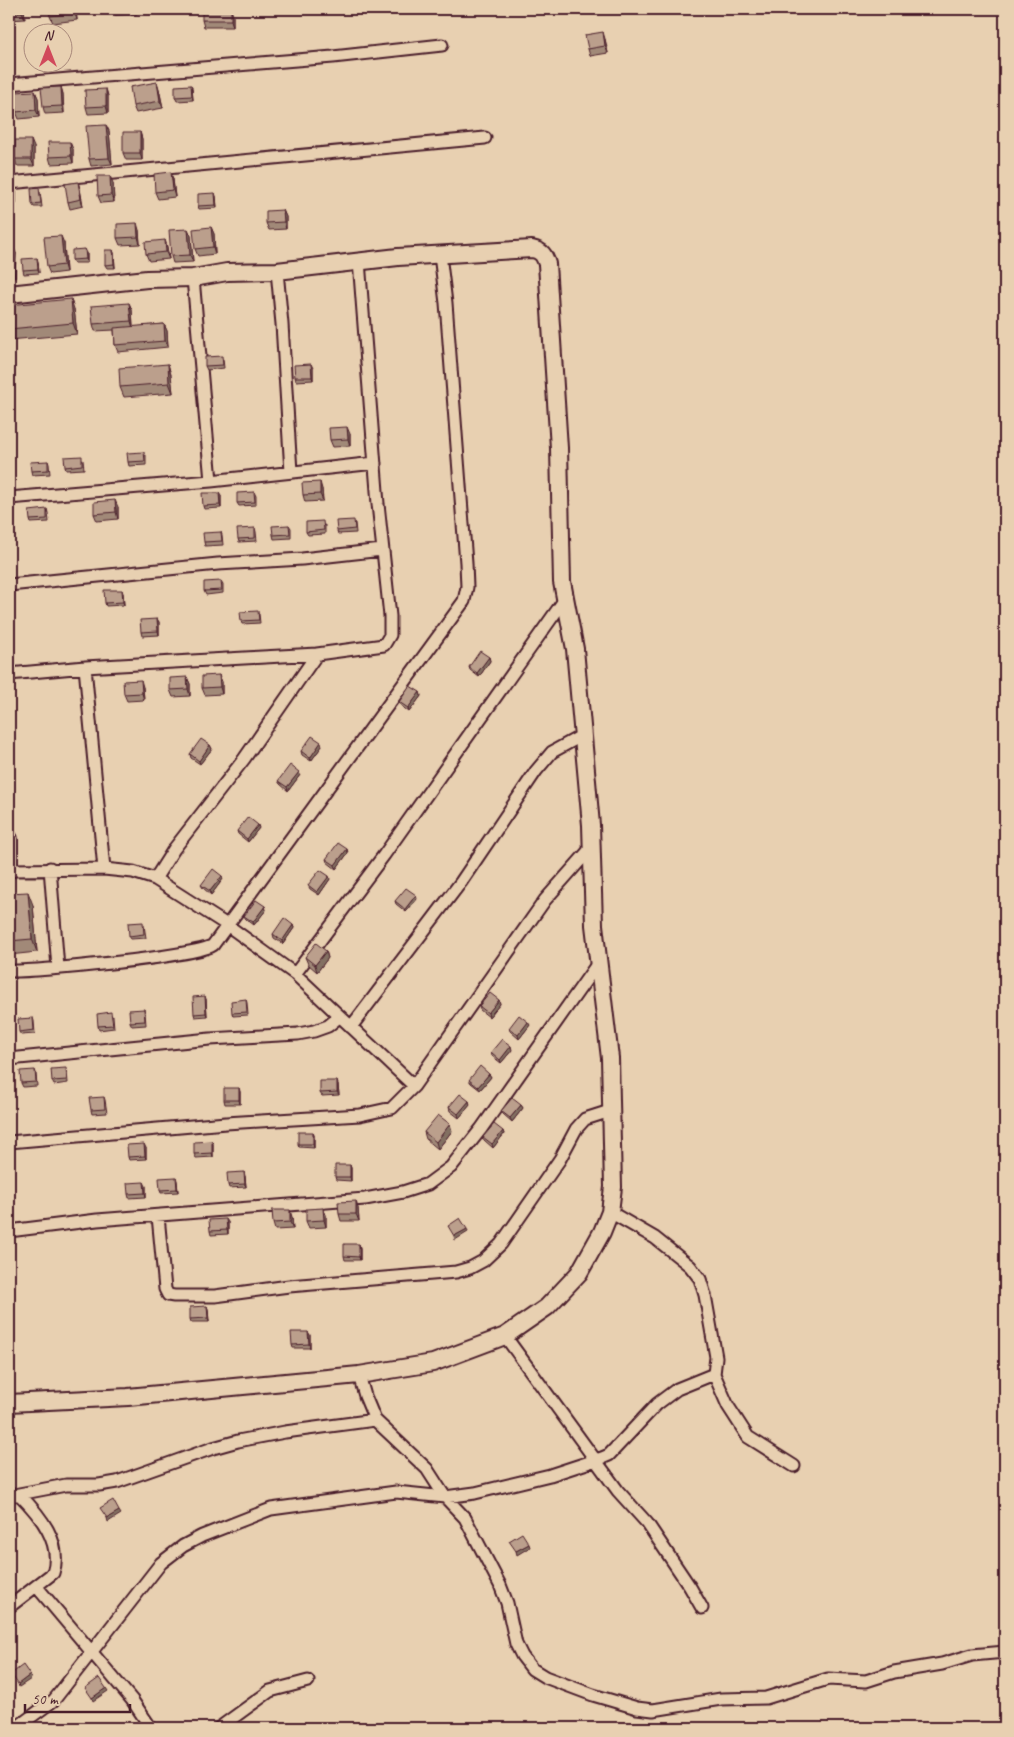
<svg xmlns="http://www.w3.org/2000/svg" width="1014" height="1737" font-family="Caveat,sans-serif">
<style>
.lines{fill:none;stroke-linecap:round;stroke-linejoin:round}
.street-casing{stroke:#4a1f2b;stroke-width:15}
.secondary-casing{stroke:#4a1f2b;stroke-width:20}
.street{stroke:#e8d0b1;stroke-width:11}
.secondary{stroke:#e8d0b1;stroke-width:16}
.wall{fill:#a18978;stroke:#4a1f2b}
.shaded-wall{fill:#836f62;stroke:#4a1f2b}
.building{fill:#bb9f8c;stroke:#4a1f2b}
</style>
<rect width="100%" height="100%" fill="#e8d0b1"/>
<filter id="ink" filterUnits="userSpaceOnUse"><feTurbulence type="fractalNoise" baseFrequency=".02" numOctaves="2"/><feDisplacementMap in="SourceGraphic" scale="10" xChannelSelector="R" yChannelSelector="G"/><feConvolveMatrix kernelMatrix="1 2 1 2 8 2 1 2 1" color-interpolation-filters="sRGB"/></filter>
<g filter="url(#ink)">
<g class="lines">
<!-- street casing -->
<g class="street-casing">
<path id="street" d="M9,84L333,57L442,45
M9,183L485,138
M277,271L282,324L291,472
M193,278L211,481
M9,498L211,481L375,463
M9,585L218,564L302,559L382,550
M85,667L104,869
M9,674L85,667L317,654L384,645L390,635V616L378,504L359,261
M50,868L58,968
M10,870L104,869L133,872L155,879L227,925L295,974L414,1086
M155,879L174,849L244,759L317,654
M9,971C35,972 199,956 213,945L464,601L467,587L466,563L446,303L440,255
M295,974L384,855L565,599
M351,1027L461,882L536,771L552,752L583,735
M9,1059L210,1039L298,1034L314,1031L328,1026L339,1017
M9,1142L226,1123L360,1115L392,1108L414,1086L545,900L592,847
M610,1212L655,1238L690,1266L700,1279L705,1295L716,1357L714,1374L728,1406L748,1437L794,1466
M158,1216L165,1289L168,1295L174,1296H215L289,1286L456,1272L470,1268L483,1261L501,1244L560,1159L576,1129L585,1119L610,1111
M9,1231L97,1220L365,1199L403,1192L428,1184L451,1167L481,1129L598,963
M505,1336L618,1491L647,1523L690,1587L702,1608
M359,1375L365,1396L375,1420L427,1469L445,1497L465,1518L500,1585L507,1603L516,1644L522,1656L532,1669L545,1677L593,1695L637,1708L653,1710L721,1699L766,1698L828,1679L866,1681L894,1672L942,1664L972,1655L1005,1652
M19,1494L66,1485H99L117,1482L213,1448L238,1441L285,1432L375,1420
M9,1496L19,1494C40,1515 63,1543 53,1573L9,1607
M37,1587L132,1700L151,1728
M16,1728L54,1700L161,1563L183,1546L202,1536L271,1509L396,1492L445,1497L475,1493L550,1475L602,1458L609,1455L657,1404L677,1389L714,1374
M219,1728L270,1691L308,1681"/>
</g>
<!-- secondary casing -->
<g class="secondary-casing">
<path id="secondary" d="M9,294L147,279L193,278L227,272L277,271L398,257L532,249C542,251 544,255 547,264L559,448L562,582L575,649L591,825L594,925L610,1058L613,1187L610,1212L602,1232L579,1273L547,1307L505,1336L433,1363L359,1375L128,1397L9,1403
M9,839V870"/>
</g>
<!-- street -->
<use href="#street" class="street"/>
<!-- secondary -->
<use href="#secondary" class="secondary"/>
</g>
<!-- wall -->
<path class="wall" d="M9,9H24L25,19L9,20Z
M49,9H76L77,20L53,23L50,16Z
M81,9H101V10H82Z
M113,9H137V14L115,15Z
M233,16V27H204L202,20Z
M605,39L608,53L590,56L588,49Z
M157,82L159,89L163,108L136,113L133,106Z
M191,85L192,88L193,100L177,101L175,97Z
M61,87L63,94L64,113L45,114L43,107Z
M106,89L108,96V113L88,114L86,107Z
M35,91L38,98L39,117L19,119L16,112Z
M106,125L109,131L112,164L91,166L89,159Z
M140,132L142,139V160H126L123,153Z
M34,147V166H17L15,159Z
M73,149V163L51,164L49,157Z
M173,179L175,197L158,199L155,192Z
M78,182L80,189L83,206L70,209L68,202Z
M113,183L114,202L101,203L98,196Z
M9,189H14L16,192V204H9Z
M40,192L42,207H34L32,204Z
M216,196L217,208L199,209L198,206Z
M283,210L286,217V229L269,230L266,223Z
M211,227L214,234L215,254L198,256L195,249Z
M188,229L191,236L193,262L173,263L171,256Z
M139,230L140,244L120,245L117,238Z
M165,240L167,247L169,259L149,261L146,254Z
M64,243L66,272L50,274L47,267Z
M9,246L16,253L15,277L9,276Z
M113,250L114,253L115,268H107L105,265Z
M87,253V263H74L72,260Z
M37,258L38,262L39,273L24,274L23,270Z
M129,303L132,310L133,327L164,324L167,331L168,347L118,352L115,345L114,330L95,331L93,324Z
M9,305L74,309L77,334L9,340Z
M223,359L224,368L207,370L205,366Z
M168,364L171,375L173,393L124,397L120,387Z
M313,368V380L296,381L295,377Z
M350,434V446L333,447L330,440Z
M146,455V465L129,466L128,462Z
M83,460L84,469L66,470L65,467Z
M48,461L49,464L50,474L32,475L31,471Z
M322,489L323,501L305,502L303,495Z
M254,492L256,496V505L239,506L237,503Z
M221,496V508L204,509L203,506Z
M118,507V519L97,521L94,514Z
M47,509L48,513L49,522L31,523L30,520Z
M355,523L356,533L338,534L337,531Z
M289,525L291,528V538L274,539L273,535Z
M325,525V534L308,535L306,532Z
M255,528L256,532L257,541L239,542L238,539Z
M221,532L222,535L223,545L205,546L204,542Z
M221,581L223,584V593L206,595L204,591Z
M123,593L124,605L106,606L105,603Z
M259,614L260,623L242,624L241,621Z
M157,619L159,622V635L142,636L141,632Z
M489,657L490,661L479,677L470,670L469,667Z
M219,675L222,682V694L205,695L202,688Z
M187,677L190,684V696L173,697L170,690Z
M143,687L144,700L127,701L124,694Z
M420,692L421,696L409,712L400,705L399,702Z
M210,745L212,749L200,764L191,758L190,754Z
M322,746L311,761L302,755L301,751Z
M299,772L300,775L288,791L280,784L278,781Z
M259,828L248,842L238,834L237,831Z
M347,849L348,853L336,869L327,862L326,859Z
M222,876L223,879L211,895L203,888L201,885Z
M330,879L319,895L310,889L308,885Z
M9,893L33,905L37,952L9,955Z
M417,899L406,912L396,904L395,901Z
M265,906L266,910L254,925L246,919L244,916Z
M144,925L146,938L131,939L129,936Z
M293,925L294,928L283,944L274,938L273,934Z
M326,951L328,958L317,972L308,964L305,957Z
M206,999L207,1016L195,1017L194,1014Z
M246,999L247,1003L248,1015L233,1016L232,1013Z
M499,1000L500,1004L489,1017L480,1010L479,1006Z
M144,1009L145,1012L146,1025L132,1026L130,1022Z
M113,1016L114,1028L99,1030L98,1026Z
M33,1018L34,1021L35,1034L21,1035L19,1032Z
M530,1025L519,1039L510,1031L509,1028Z
M512,1050L501,1063L492,1056L491,1052Z
M35,1070L36,1073L37,1086L23,1087L21,1083Z
M67,1071L68,1083L54,1085L52,1081Z
M489,1074L491,1077L480,1090L471,1083L469,1080Z
M338,1084L339,1095L322,1096L320,1093Z
M239,1088L240,1092V1104H225L224,1100Z
M104,1097L105,1100L107,1113L92,1114L91,1110Z
M469,1101L470,1105L459,1118L450,1111L449,1107Z
M521,1105L523,1108L512,1122L503,1114L501,1111Z
M452,1131L438,1149L426,1139L424,1132Z
M503,1131L504,1134L493,1148L484,1140L483,1137Z
M314,1135V1148L299,1147L298,1144Z
M212,1141L213,1144V1157L196,1158L194,1154Z
M146,1148V1159L129,1160L128,1157Z
M350,1165L351,1168V1181L336,1180L335,1177Z
M245,1176L246,1187L229,1188L228,1185Z
M176,1177L177,1181L178,1192L161,1193L160,1190Z
M146,1186V1197L129,1198L128,1194Z
M323,1208L326,1215V1227L309,1228L306,1221Z
M358,1208L359,1221H341L339,1214Z
M292,1217L293,1229L275,1230L273,1223Z
M228,1222V1234L211,1235L210,1231Z
M359,1244L360,1248V1260H345L344,1256Z
M207,1306L208,1309L209,1322H191L190,1319Z
M308,1332L310,1335V1348H293L292,1345Z"/>
<!-- shaded-wall -->
<path class="shaded-wall" d="M22,9H24L25,19L22,12Z
M74,9H76L77,20L75,13Z
M231,9L233,16V27L231,20Z
M603,32L605,39L608,53L605,46Z
M157,82L159,89L163,108L160,101Z
M191,85L192,88L193,100L192,96Z
M61,87L63,94L64,113L62,106Z
M106,89L108,96V113L106,106Z
M35,91L38,98L39,117L36,110Z
M106,125L109,131L112,164L109,158Z
M140,132L142,139V160L140,153Z
M31,140L34,147V166L31,159Z
M70,142L73,149V163L71,156Z
M171,172L173,179L175,197L173,190Z
M110,176L113,183L114,202L111,195Z
M78,182L80,189L83,206L81,199Z
M14,189L16,192V204L14,200Z
M215,193L216,196L217,208L216,205Z
M283,210L286,217V229L284,222Z
M137,223L139,230L140,244L138,237Z
M211,227L214,234L215,254L213,247Z
M188,229L191,236L193,262L190,255Z
M61,236L64,243L66,272L64,265Z
M165,240L167,247L169,259L166,252Z
M13,246L16,253L15,277L13,270Z
M85,249L87,253V263L86,259Z
M113,250L114,253L115,268L114,264Z
M37,258L38,262L39,273L38,269Z
M71,299L74,309L77,334L73,323Z
M129,303L132,310L133,328L131,321Z
M164,324L167,331L168,347L165,341Z
M168,364L171,375L173,393L169,383Z
M311,364L313,368V380L312,377Z
M347,427L350,434V446L348,439Z
M320,482L322,489L323,501L320,494Z
M219,493L221,496V508L220,505Z
M115,500L118,507V519L116,512Z
M122,590L123,593L124,605L123,602Z
M157,619L159,622V635L158,631Z
M489,657L490,661L479,677L477,673Z
M219,675L222,682V694L220,687Z
M187,677L190,684V696L188,689Z
M141,680L143,687L144,700L142,693Z
M420,692L421,696L409,712L408,708Z
M321,742L322,746L311,761L310,758Z
M210,745L212,749L200,764L199,761Z
M299,772L300,775L288,791L287,787Z
M258,825L259,828L248,842L247,839Z
M347,849L348,853L336,869L335,865Z
M222,876L223,879L211,895L210,891Z
M329,876L330,879L319,895L317,892Z
M28,892L33,905L37,952L32,939Z
M416,895L417,899L406,912L405,909Z
M265,906L266,910L254,925L253,922Z
M293,925L294,928L283,944L282,941Z
M326,951L328,958L317,972L315,965Z
M205,996L206,999L207,1016L206,1013Z
M499,1000L500,1004L489,1017L488,1013Z
M528,1022L530,1025L519,1039L518,1035Z
M511,1046L512,1050L501,1063L500,1060Z
M489,1074L491,1077L480,1090L478,1087Z
M337,1081L338,1084L339,1095L337,1092Z
M239,1088L240,1092V1104L239,1100Z
M469,1101L470,1105L459,1118L458,1114Z
M521,1105L523,1108L512,1122L510,1118Z
M450,1124L452,1131L438,1149L436,1142Z
M503,1131L504,1134L493,1148L492,1144Z
M313,1132L314,1135V1148L313,1144Z
M212,1141L213,1144V1157L212,1153Z
M144,1144L146,1148V1159L145,1156Z
M350,1165L351,1168V1181L350,1177Z
M244,1172L245,1176L246,1187L245,1184Z
M176,1177L177,1181L178,1192L177,1189Z
M144,1182L146,1186V1197L145,1193Z
M356,1201L358,1208L359,1221L356,1214Z
M323,1208L326,1215V1227L324,1220Z
M290,1210L292,1217L293,1229L290,1222Z
M226,1219L228,1222V1234L227,1230Z
M467,1229L468,1232L455,1240L454,1236Z
M359,1244L360,1248V1260L359,1257Z
M207,1306L208,1309L209,1322L208,1318Z
M308,1332L310,1335V1348L309,1344Z
M119,1511L121,1514L108,1522L107,1518Z
M529,1544L530,1547L517,1555L516,1551Z
M30,1675L31,1679L19,1687L18,1684Z
M106,1688L108,1691L93,1701L92,1698Z"/>
<!-- building -->
<path class="building" d="M9,9H22V12L9,13Z
M49,9H74L75,13L50,16Z
M202,9H231V20H202Z
M603,32L605,46L588,49L585,35Z
M157,82L160,101L133,106L130,87Z
M191,85L192,96L175,97V86Z
M61,87L62,106L43,107L41,88Z
M106,89V106L86,107L85,90Z
M35,91L36,110L16,112L15,92Z
M106,125L109,158L89,159L86,126Z
M123,132H140V153H123Z
M15,140H31V159H15Z
M48,142H70L71,156L49,157Z
M171,172L173,190L155,192L154,174Z
M97,176H110L111,195L98,196Z
M78,182L81,199L68,202L65,184Z
M39,188L41,203L32,204L31,189Z
M9,189H14V200H9Z
M215,193L216,205L198,206V194Z
M283,210L284,222L266,223V211Z
M137,223L138,237L117,238V224Z
M211,227L213,247L195,249L193,229Z
M188,229L190,255L171,256L169,230Z
M61,236L64,265L47,267L44,237Z
M165,240L166,252L146,254L145,242Z
M9,246H13V270H9Z
M85,249L86,259L72,260V250Z
M105,250H113L114,264L105,265Z
M37,258L38,269L23,270L22,259Z
M71,299L73,323L9,329V305Z
M129,303L131,321L93,324L91,306Z
M164,324L165,341L115,345L114,328Z
M222,356L223,365L205,366V357Z
M168,364L169,383L120,387L119,368Z
M311,364L312,377H295L294,365Z
M347,427L348,439L330,440L329,428Z
M144,452L145,461L128,462L127,453Z
M82,456V465L65,467L64,457Z
M48,461V470L31,471L30,462Z
M320,482V494L303,495L302,483Z
M254,492L255,502L237,503V493Z
M202,493H219L220,505L203,506Z
M115,500L116,512L94,514V502Z
M47,509V519L30,520L29,511Z
M354,520L355,529L337,531L336,521Z
M323,521L324,530L306,532V522Z
M289,525L290,534L273,535L272,526Z
M255,528V538L238,539L237,529Z
M221,532L222,541L204,542L203,533Z
M221,581L222,590L204,591V582Z
M104,590H122L123,602L105,603Z
M258,611L259,620L241,621L240,612Z
M157,619L158,631L141,632L140,620Z
M480,651L489,657L477,673L469,667Z
M219,675L220,687L202,688V676Z
M187,677L188,689L170,690V678Z
M141,680L142,693L124,694L123,681Z
M410,686L420,692L408,708L399,702Z
M312,736L321,742L310,758L301,751Z
M201,739L210,745L199,761L190,754Z
M290,765L299,772L287,787L278,781Z
M248,817L258,825L247,839L237,831Z
M338,843L347,849L335,865L326,859Z
M213,869L222,876L210,891L201,885Z
M320,870L329,876L317,892L308,885Z
M406,888L416,895L405,909L395,901Z
M28,892L32,939L9,941V893Z
M256,900L265,906L253,922L244,916Z
M284,918L293,925L282,941L273,934Z
M143,922L144,934L129,936L128,923Z
M316,943L326,951L315,965L305,957Z
M490,993L499,1000L488,1013L479,1006Z
M205,996L206,1013L194,1014L193,997Z
M246,999L247,1012L232,1013L231,1001Z
M144,1009L145,1021L130,1022L129,1010Z
M111,1012L113,1025L98,1026L97,1014Z
M519,1015L528,1022L518,1035L509,1028Z
M33,1018L34,1030L19,1032L18,1019Z
M502,1039L511,1046L500,1060L491,1052Z
M480,1066L489,1074L478,1087L469,1080Z
M66,1068L67,1080L52,1081L51,1069Z
M35,1070L36,1082L21,1083L20,1071Z
M320,1081H337V1092L320,1093Z
M224,1088H239V1100H224Z
M460,1094L469,1101L458,1114L449,1107Z
M104,1097L105,1109L91,1110L89,1098Z
M512,1098L521,1105L510,1118L501,1111Z
M438,1115L450,1124L436,1142L424,1132Z
M494,1124L503,1131L492,1144L483,1137Z
M298,1132H313V1144H298Z
M212,1141V1153L194,1154V1142Z
M144,1144L145,1156L128,1157L127,1145Z
M335,1165H350V1177H335Z
M244,1172L245,1184L228,1185L227,1173Z
M176,1177L177,1189L160,1190L159,1178Z
M144,1182L145,1193L128,1194L127,1183Z
M356,1201V1214H339L338,1202Z
M323,1208L324,1220L306,1221V1209Z
M272,1210H290V1222L273,1223Z
M460,1218L467,1229L454,1236L448,1226Z
M226,1219L227,1230L210,1231L209,1220Z
M344,1244H359V1257L344,1256Z
M207,1306L208,1318L190,1319V1307Z
M291,1332H308L309,1344L292,1345Z
M113,1500L119,1511L107,1518L100,1508Z
M522,1533L529,1544L516,1551L509,1541Z
M23,1665L30,1675L18,1684L11,1674Z
M99,1678L106,1688L92,1698L85,1688Z"/>
</g>
<!-- margin -->
<rect width="1014" height="1737" fill="none" stroke="#e8d0b1" stroke-width="30"/>
<rect x="15" y="15" width="984" height="1707" fill="none" stroke="#4a1f2b" stroke-width="2" filter="url(#ink)"/>
<!-- north arrow -->
<g transform="translate(48 48)"><circle r="24" fill="#e8d0b1" stroke="#a9897b"/>
<path d="M0-4L9 19L0 12L-9 19Z" fill="#d1495b"/>
<text y="-8" font-size="14" font-weight="bold" text-anchor="middle" fill="#4a1f2b">N</text>
</g>
<!-- scale -->
<path d="M25 1704v8h105v-8" fill="none" stroke="#4a1f2b" stroke-width="2.5"/>
<text x="32" y="1704" font-size="15" fill="#4a1f2b" stroke="#e8d0b1" stroke-width="4" paint-order="stroke">50 m</text>
</svg>
